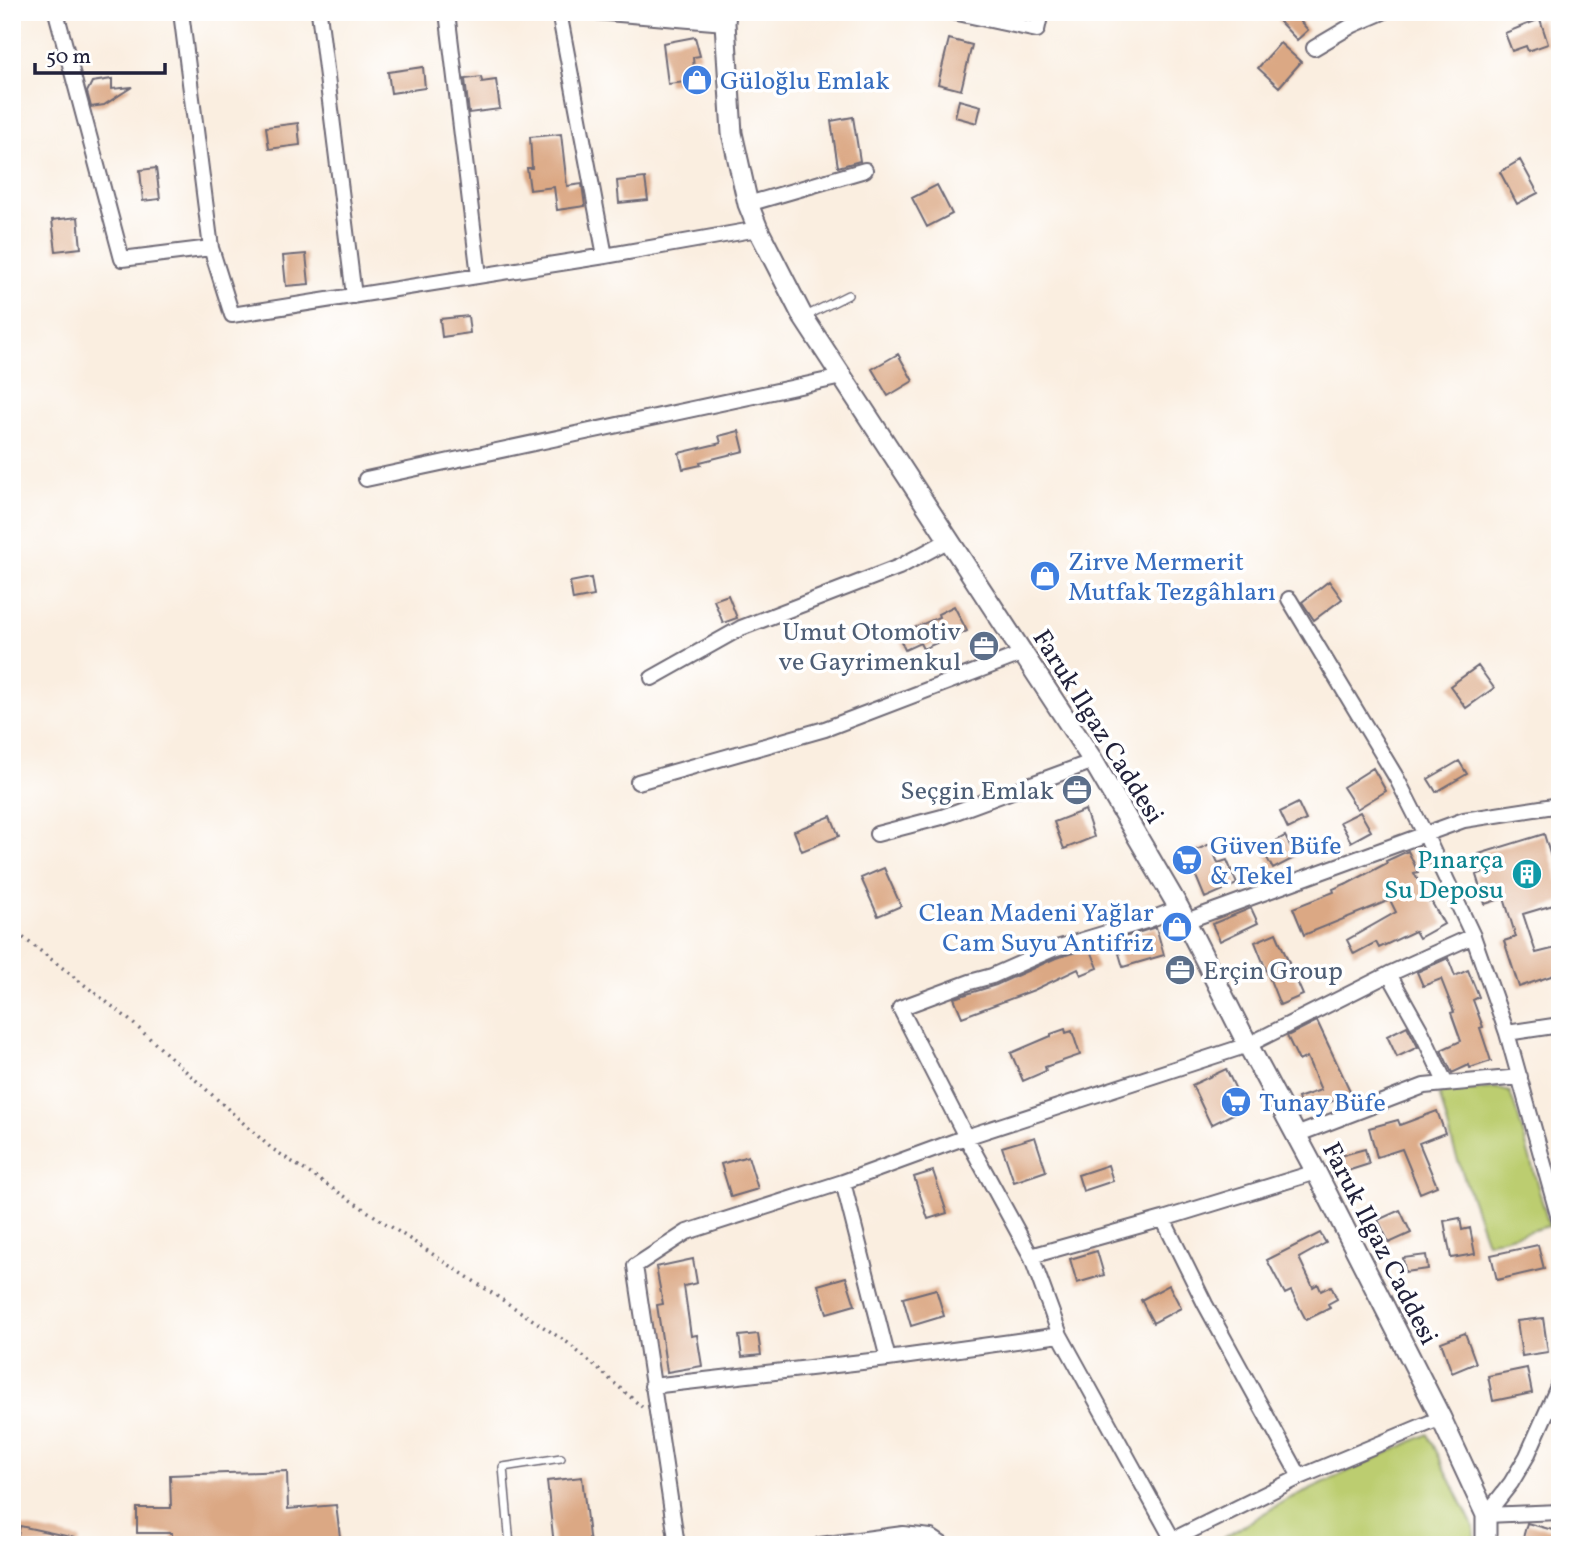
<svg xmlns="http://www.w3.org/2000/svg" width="1572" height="1557" font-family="Vollkorn,serif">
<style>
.green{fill:#bccd6f;stroke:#6f7855;stroke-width:2}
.building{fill:#dba884}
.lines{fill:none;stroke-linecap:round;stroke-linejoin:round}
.lane-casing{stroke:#6e6975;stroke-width:10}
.street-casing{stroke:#6e6975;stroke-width:18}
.secondary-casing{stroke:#6e6975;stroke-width:23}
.path{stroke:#6e6975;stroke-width:3.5;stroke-dasharray:2 5;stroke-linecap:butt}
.lane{stroke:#fff;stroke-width:7}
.street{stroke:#fff;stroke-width:14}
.secondary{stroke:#fff;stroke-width:19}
.labels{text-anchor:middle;stroke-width:7;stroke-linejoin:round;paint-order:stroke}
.shop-label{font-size:26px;fill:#366cbe;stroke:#fff;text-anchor:start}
.service-label{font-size:26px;fill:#4e5e75;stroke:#fff;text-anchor:end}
.street-label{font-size:26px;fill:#22223b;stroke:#fff}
.culture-label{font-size:26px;fill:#0d838f;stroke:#fff;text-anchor:end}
</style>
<rect width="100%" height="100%" fill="#fff"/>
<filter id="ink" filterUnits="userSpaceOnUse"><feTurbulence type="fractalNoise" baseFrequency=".0143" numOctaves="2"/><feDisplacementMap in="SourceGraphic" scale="14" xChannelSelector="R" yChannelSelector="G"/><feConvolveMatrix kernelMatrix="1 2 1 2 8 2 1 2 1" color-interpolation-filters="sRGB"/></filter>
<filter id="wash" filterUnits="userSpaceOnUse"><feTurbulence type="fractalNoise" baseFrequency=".00686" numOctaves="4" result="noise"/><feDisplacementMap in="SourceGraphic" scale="28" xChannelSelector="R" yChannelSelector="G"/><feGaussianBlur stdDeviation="1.57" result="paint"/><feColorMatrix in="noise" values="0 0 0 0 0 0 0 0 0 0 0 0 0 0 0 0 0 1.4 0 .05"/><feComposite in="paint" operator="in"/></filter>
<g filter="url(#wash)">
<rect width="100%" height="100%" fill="#faeee0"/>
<!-- green -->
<path class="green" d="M1497,1088L1510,1092L1519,1119L1549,1226L1487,1242L1454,1149L1439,1093Z
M1428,1434L1474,1528L1476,1545H1212L1286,1500Z"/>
<g id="blocks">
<!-- building -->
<path class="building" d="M1287,12H1292L1308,30L1297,40L1278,20Z
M1540,19L1548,44L1528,51L1526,46L1512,51L1505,33Z
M695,37L700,56L693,57L695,81L668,84L663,43Z
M949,39L972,45L961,90L938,84Z
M1280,43L1301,62L1279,87L1258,68Z
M423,67L425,88L391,93L388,72Z
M481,77L482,82L496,80L500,109L469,113L465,79Z
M112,79V89L132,87L104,105L91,107L87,92L92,82Z
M959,100L981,106L977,123L955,117Z
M853,117L860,161L838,167L831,121Z
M298,123L300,145L269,149L266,127Z
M561,134L567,186L582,184L585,206L557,210L554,187L530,190L527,168H532L530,137Z
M1520,160L1538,193L1517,204L1500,172Z
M156,168L160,199L143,201L140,170Z
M645,178L648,200L619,203L617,181Z
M937,185L952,214L927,227L912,198Z
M78,217L81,248L56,251L52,220Z
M306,254L309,284L286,286L283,256Z
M468,316L470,333L442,337L440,319Z
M898,354L913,381L888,396L872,369Z
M739,431L744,451L700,462L701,465L683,469L679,453L721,443L719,436Z
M591,578L594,596L573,600L570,582Z
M1329,581L1342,599L1314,620L1302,602Z
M728,595L737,618L723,623L714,600Z
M954,606L967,631L951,639L950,637L923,649L920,643L905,650L898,635L939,617L938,614Z
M1478,666L1494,688L1466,708L1450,686Z
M1459,761L1467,774L1436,792L1428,779Z
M1373,768L1386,791L1357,809L1343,787Z
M1298,803L1306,820L1288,829L1280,812Z
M1085,810L1094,837L1064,849L1054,822Z
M1360,812L1371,831L1351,842L1340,822Z
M831,816L839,836L802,851L794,831Z
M1544,834L1560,887V903L1523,914L1536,953L1560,947V973L1519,987L1504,941L1516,937L1504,898L1485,904L1476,875L1484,872L1479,854Z
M1285,836L1296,857L1273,869L1262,849Z
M1210,844L1218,863L1227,860L1237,884L1205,898L1193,869L1186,871L1180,857Z
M1408,851L1418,872L1414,873L1429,902L1431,901L1444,924L1419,938L1415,931L1379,948L1376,942L1354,954L1347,940L1396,912L1390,900L1304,935L1293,908L1334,892L1333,889L1347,883V884L1387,863L1386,861Z
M884,868L901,906L878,916L861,878Z
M1251,908L1258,923L1220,941L1212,924Z
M1156,927L1164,955L1123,967L1115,940Z
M1276,933L1303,995L1280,1005L1255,942Z
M1090,948L1098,968L1081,975L1078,969L1034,990L962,1017L954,998L996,985L1056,958Z
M1448,958L1455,976L1468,970L1479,997L1473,1000L1483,1027L1480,1028L1491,1061L1470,1068L1469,1065L1452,1073L1441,1050L1461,1041L1451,1013L1454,1012L1441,979L1423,986L1417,972Z
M1317,1021L1352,1095L1302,1111L1298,1098L1321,1090L1307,1057L1299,1061L1287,1036Z
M1407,1026L1418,1047L1397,1057L1387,1036Z
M1065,1029L1066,1033L1072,1031L1080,1055L1045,1067L1046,1071L1023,1081L1011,1053L1051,1036V1034Z
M1226,1069L1245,1108L1211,1125L1192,1085Z
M1437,1111L1445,1133L1419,1143L1437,1186L1420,1193L1402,1149L1377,1157L1369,1128L1398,1120L1400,1125Z
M1035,1137L1046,1171L1014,1182L1002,1147Z
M1365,1149L1369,1164L1341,1173L1336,1157Z
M748,1156L758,1189L731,1197L721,1164Z
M1108,1165L1113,1181L1083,1191L1078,1175Z
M933,1171L947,1213L928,1219L914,1177Z
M1400,1210L1411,1233L1389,1243L1378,1220Z
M1460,1218L1462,1230L1470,1228L1475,1254L1451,1258L1444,1221Z
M1320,1233L1326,1243L1299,1258L1313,1287L1318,1284L1321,1291L1331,1286L1337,1299L1328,1304L1330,1308L1306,1320L1291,1291L1285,1294L1267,1260Z
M1538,1245L1544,1269L1497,1280L1491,1255Z
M1097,1251L1104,1275L1077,1283L1070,1259Z
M1426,1255L1428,1269L1405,1272L1403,1258Z
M693,1259L697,1283L684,1286L691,1336L697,1335L702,1366L667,1372L657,1305L663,1304L656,1267Z
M846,1277L855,1305L827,1313L818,1285Z
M1169,1285L1181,1308L1153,1323L1141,1300Z
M936,1289L944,1316L911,1326L903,1298Z
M1543,1318L1548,1352L1522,1356L1517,1321Z
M1465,1333L1476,1363L1452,1373L1441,1342Z
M758,1334L761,1355L742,1357L739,1336Z
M1527,1368L1532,1393L1493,1401L1488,1376Z
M287,1471L288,1509L336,1505L341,1545H308V1543L172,1545V1533H137V1508H171L170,1475Z
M582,1477L590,1545H554L547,1481Z
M1527,1523L1560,1532V1545H1521Z
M20,1526L80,1539L79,1545H16Z"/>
</g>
</g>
<g filter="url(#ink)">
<use href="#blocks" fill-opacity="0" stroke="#6e6975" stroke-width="2"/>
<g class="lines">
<!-- lane casing -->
<g class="lane-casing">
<path id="lane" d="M804,317L848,295
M510,1545L503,1467L561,1458"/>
</g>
<!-- street casing -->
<g class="street-casing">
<path id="street" d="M56,12L122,259L211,248
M181,12L211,248L232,315L605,256L758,229
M319,12L354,296
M447,12L479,276
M559,12L605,256
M596,12L725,23
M953,12L1037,30L1041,12
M1314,48L1353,25L1383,12
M748,204L865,170
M366,479L842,377
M1289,599L1396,777L1425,834L1473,936L1507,1033L1560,1222
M652,678L741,628L899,567L949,540
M638,782L825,729L1024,653
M877,834L942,817L1083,765L1092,759
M1186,921L1464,820L1560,805
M1389,974L1421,1031L1446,1084
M1507,1033L1560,1025
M1296,1135L1424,1086L1520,1077
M843,1182L888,1359
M1163,1219L1205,1304L1300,1477
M1031,1256L1163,1219L1316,1172
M652,1386L888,1359L1060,1335
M1486,1515L1511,1483L1527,1456L1560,1382
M1486,1515L1560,1512
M1173,1540L1060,1335L1031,1256L966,1137L900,1008L970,982L992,976L1053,949L1149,920L1179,908
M677,1545L635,1266L687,1232L843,1182L966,1137L1248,1045L1389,974L1473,936
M820,1545L903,1534L931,1537L943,1545
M1162,1545L1300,1477L1441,1418"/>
</g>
<!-- secondary casing -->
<g class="secondary-casing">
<path id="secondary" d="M726,12L725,23L732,133L748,204L758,229L803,317L1092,759L1179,908L1248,1045L1316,1172L1441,1418L1486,1515V1545"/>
</g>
<!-- path -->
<path class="path" d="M12,929L126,1017L271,1148L568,1343L642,1407"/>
<!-- lane -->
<use href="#lane" class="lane"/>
<!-- street -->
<use href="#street" class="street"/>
<!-- secondary -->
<use href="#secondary" class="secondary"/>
</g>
</g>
<!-- icons -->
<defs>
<g id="shop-disc" transform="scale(1.575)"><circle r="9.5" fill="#3f7fe0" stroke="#fff"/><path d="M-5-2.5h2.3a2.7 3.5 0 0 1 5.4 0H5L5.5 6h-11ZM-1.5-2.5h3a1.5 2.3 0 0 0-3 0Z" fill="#fff"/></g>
<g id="office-disc" transform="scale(1.575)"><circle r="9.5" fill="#5c6f8a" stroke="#fff"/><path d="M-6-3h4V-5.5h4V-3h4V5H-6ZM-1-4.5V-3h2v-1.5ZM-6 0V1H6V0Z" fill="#fff"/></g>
<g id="supermarket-disc" transform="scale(1.575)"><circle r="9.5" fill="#3f7fe0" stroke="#fff"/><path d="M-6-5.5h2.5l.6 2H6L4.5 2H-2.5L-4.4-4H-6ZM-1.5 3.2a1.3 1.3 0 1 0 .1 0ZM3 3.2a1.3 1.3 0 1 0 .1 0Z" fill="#fff"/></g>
<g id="building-disc" transform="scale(1.575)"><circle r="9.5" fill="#0f9aa8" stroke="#fff"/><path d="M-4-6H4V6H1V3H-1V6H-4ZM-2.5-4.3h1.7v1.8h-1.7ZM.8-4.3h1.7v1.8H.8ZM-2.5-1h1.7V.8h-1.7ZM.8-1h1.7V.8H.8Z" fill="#fff"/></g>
</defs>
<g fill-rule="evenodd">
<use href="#shop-disc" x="697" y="80"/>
<use href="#shop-disc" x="1045" y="576"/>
<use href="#office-disc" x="984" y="646"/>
<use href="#office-disc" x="1077" y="790"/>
<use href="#supermarket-disc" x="1187" y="860"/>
<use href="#building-disc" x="1527" y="874"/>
<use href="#shop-disc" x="1177" y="927"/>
<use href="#office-disc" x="1180" y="970"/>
<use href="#supermarket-disc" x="1236" y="1102"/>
</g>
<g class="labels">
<!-- shop labels -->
<g class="shop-label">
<text x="720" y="89">Güloğlu Emlak</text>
<text x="1068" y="570">Zirve Mermerit<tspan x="1068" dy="30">Mutfak Tezgâhları</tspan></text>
<text x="1210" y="854">Güven Büfe<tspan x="1210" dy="30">&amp; Tekel</tspan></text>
<text x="1154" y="921" text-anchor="end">Clean Madeni Yağlar<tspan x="1154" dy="30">Cam Suyu Antifriz</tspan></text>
<text x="1259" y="1111">Tunay Büfe</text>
</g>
<!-- service labels -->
<g class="service-label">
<text x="961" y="640">Umut Otomotiv<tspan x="961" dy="30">ve Gayrimenkul</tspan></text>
<text x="1054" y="799">Seçgin Emlak</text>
<text x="1203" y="979" text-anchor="start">Erçin Group</text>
</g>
<!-- street labels -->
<g class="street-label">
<text transform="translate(1099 726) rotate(58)" y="9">Faruk Ilgaz Caddesi</text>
<text transform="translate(1381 1243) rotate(63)" y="9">Faruk Ilgaz Caddesi</text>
</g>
<!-- culture labels -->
<g class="culture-label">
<text x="1504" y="868">Pınarça<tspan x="1504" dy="30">Su Deposu</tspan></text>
</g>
</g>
<!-- margin -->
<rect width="1572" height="1557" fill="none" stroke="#fff" stroke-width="42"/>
<!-- scale -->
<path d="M35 63v10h130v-10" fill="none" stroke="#22223b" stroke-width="3.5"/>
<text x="46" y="63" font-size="21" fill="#22223b" stroke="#ffffff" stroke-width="5" paint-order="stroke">50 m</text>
</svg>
